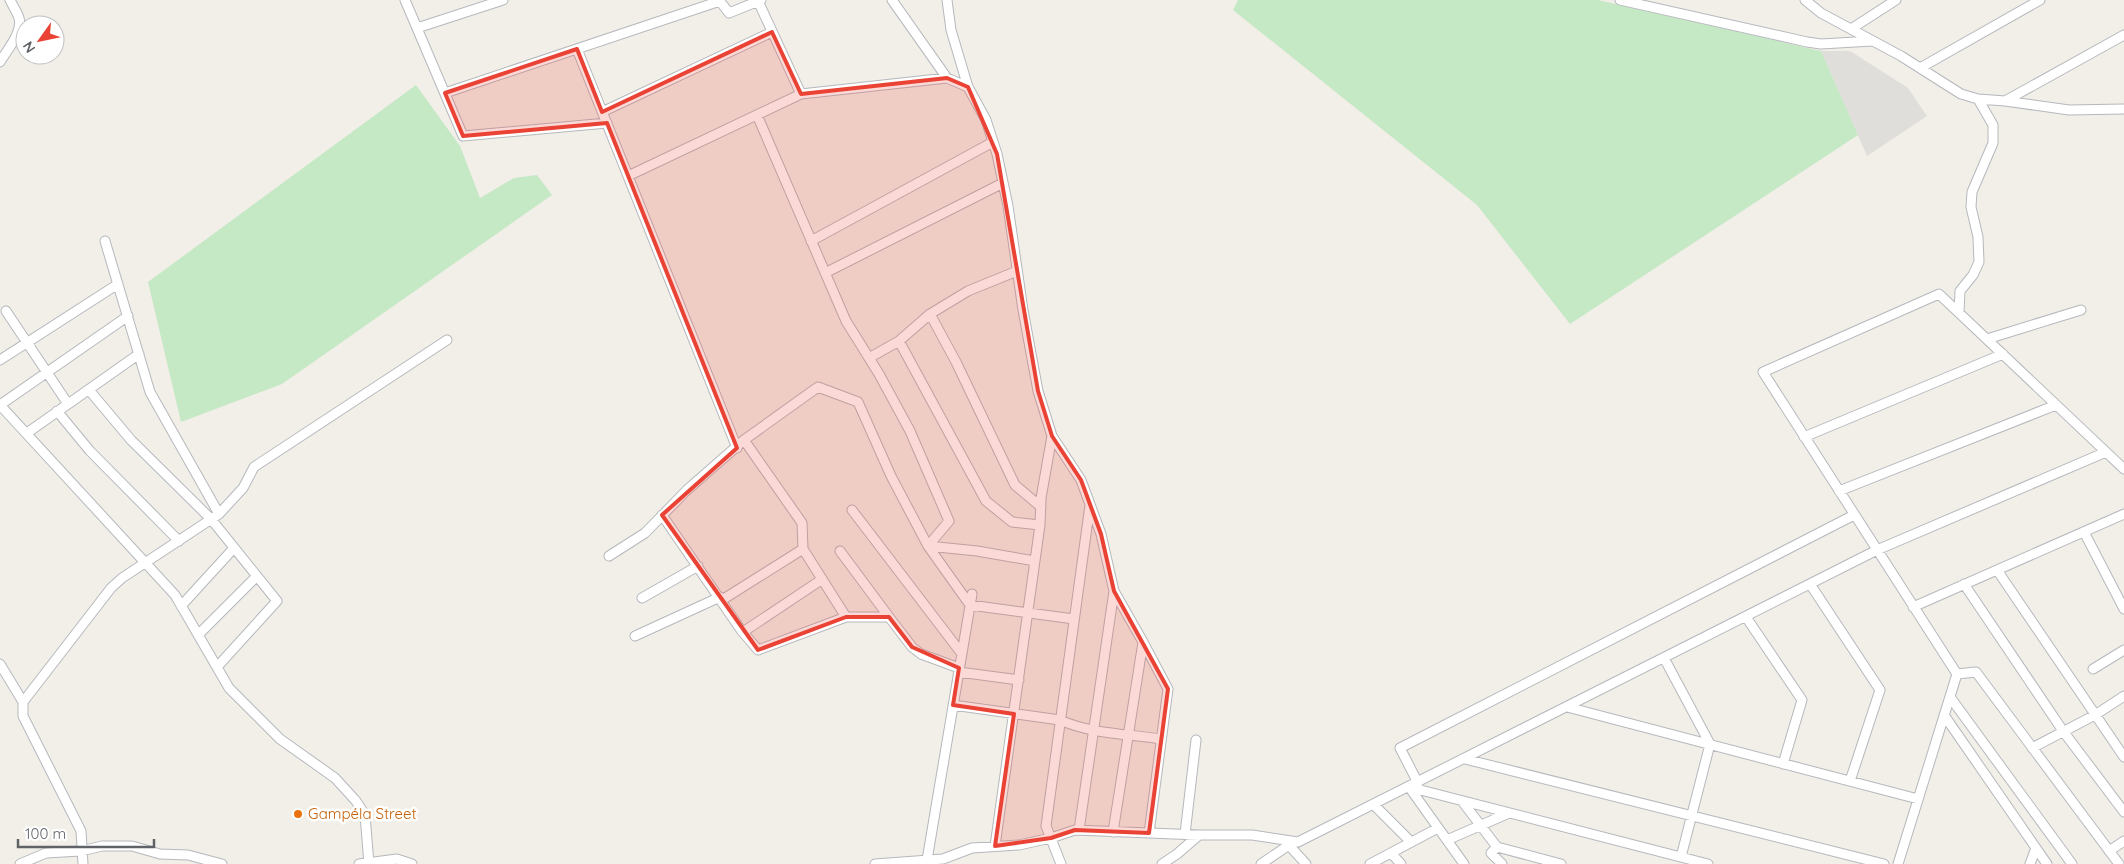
<svg xmlns="http://www.w3.org/2000/svg" width="2124" height="864" font-family="Quicksand,sans-serif">
<style>
.industrial{fill:#e0deda}
.green{fill:#c5e8c5}
.lines{fill:none;stroke-linecap:round;stroke-linejoin:round}
.minor-casing{stroke:#b5b8bc;stroke-width:11}
.minor{stroke:#fff;stroke-width:9}
.marked{fill:#ea4335;fill-opacity:0.2;stroke:#ea4335;stroke-width:4;stroke-linejoin:round}
.food-dot{fill:#e8710a;stroke:#fff;stroke-width:2}
.labels{text-anchor:middle;stroke-width:5;stroke-linejoin:round;paint-order:stroke}
.food-label{font-size:15px;fill:#c56008;stroke:#fff;text-anchor:start}
</style>
<rect width="100%" height="100%" fill="#f1efe8"/>
<!-- industrial -->
<path class="industrial" d="M1821,51H1850L1908,88L1927,116L1867,156Z"/>
<!-- green -->
<path class="green" d="M1238,0H1598L1821,51L1858,135L1570,324L1477,205L1233,10Z
M416,85L460,146L480,198L514,178L537,175L552,195L282,384L181,422L148,282Z"/>
<g class="lines">
<!-- minor casing -->
<g class="minor-casing">
<path id="minor" d="M405,0L463,136L607,123
M719,0L729,13L761,0
M892,0L947,78
M947,0L951,30L968,87L986,120L997,154L1008,206L1023,310L1038,391L1052,436L1041,498L1040,525L995,846
M1620,0L1807,42L1821,44L1872,41
M1805,0L1821,13L1901,56L1961,94L1978,99L2005,101L2069,110L2124,109
M758,1L801,94
M417,28L503,0
M1851,29L1896,0
M577,49L737,448
M0,62C7,50 23,32 19,18C17,12 13,6 10,0
M1920,68L2040,0
M445,93L720,1
M2005,101L2124,35
M602,112L772,32
M757,115L846,321L879,374L910,431L949,521L928,546
M628,176L801,94L947,78L968,87
M105,241L150,392L219,514
M811,241L993,142
M825,273L1003,183
M6,311L68,404
M1959,313L1960,291L1973,275L1979,262L1978,237L1971,207L1972,192L1993,143V125L1978,99
M930,314L956,362L1015,485L1041,507
M1987,339L2081,310
M899,341L986,501L1012,522L1040,525
M869,358L899,341L930,314L968,291L1017,271
M0,360L118,284
M89,390L131,440L211,519L277,601L217,667
M0,405L175,595L229,688L280,739L335,778L356,801L365,815L369,864
M0,405L128,316
M57,411L90,451L179,541
M27,433L139,354
M1052,436L1081,480L1101,534L1114,591L1079,830
M1804,437L2003,354
M744,440L802,523L803,549L846,617H889L912,647L921,654L959,668
M1839,491L2056,405
M852,510L962,654
M662,515L741,630L758,650L846,617
M2084,532L2124,609
M928,546L977,551L1035,561
M840,551L889,617
M609,556L645,533L687,490L744,440L818,387L858,402L891,476L928,546L970,605L1074,619
M1997,570L2124,757
M1810,584L1880,690L1850,781
M1964,584L2063,731L2124,812
M642,598L698,566
M722,600L803,549
M181,606L234,548
M1913,607L2124,514
M1746,617L1802,700L1783,764
M743,632L821,580
M198,635L257,576
M635,636L720,597
M1143,642L1168,689L1149,833
M1664,658L1710,744L1681,857
M0,664L23,702V716L81,831L83,864
M2093,669L2124,650
M959,672L1019,680
M1957,674L1976,672L2119,864
M1950,697L2072,864
M23,702L111,588L122,578L219,514L243,488L254,467L447,340
M953,705L1060,720C1091,734 1129,734 1161,739
M1567,707L1918,799
M1944,715L2047,864
M2032,748L2095,715L2124,696
M1465,759L1884,864
M1418,783L1400,748L1854,515
M1409,787L1708,864
M1409,787L1464,864
M1462,801L1497,847
M1374,805L1411,842
M1113,832L1143,642L1114,591
M1185,834L1196,740
M1447,840L1509,813
M1286,842L1306,864
M2109,851L2124,841
M1391,853L1401,864
M927,860L972,594
M20,864L46,853L81,851L102,846H132L160,854L188,855L222,864
M359,864L397,859L412,864
M875,864L943,859L972,848L1019,845L1051,838L1075,830L1199,835H1252L1298,842L1877,550L2106,452
M1061,864L1046,826L1090,505
M1162,864L1177,854L1199,835
M1261,864L1289,845
M1370,864L1438,828
M1502,864L1491,853L1497,847L1561,864
M1898,864L1957,674L1763,372L1939,294L2124,469
M2030,864L2036,848"/>
</g>
<!-- minor -->
<use href="#minor" class="minor"/>
</g>
<!-- marked area -->
<path class="marked" d="M772,32L801,94L947,78L968,87L997,154L1038,391L1052,436L1081,480L1101,534L1114,591L1168,689L1149,833L1075,830L1051,838L995,846L1014,714L953,705L959,668L912,647L889,617H846L758,650L662,515L737,448L607,123L463,136L445,93L577,49L602,112Z"/>
<!-- markers -->
<circle class="food-dot" cx="298" cy="814" r="5"/>
<g class="labels">
<!-- food labels -->
<g class="food-label">
<text x="308" y="819">Gampéla Street</text>
</g>
</g>
<!-- north arrow -->
<g transform="translate(40 40) rotate(237)"><circle r="24" fill="#ffffff" stroke="#bfc1c3"/>
<path d="M0-4L9 19L0 12L-9 19Z" fill="#ea4335"/>
<text y="-8" font-size="14" font-weight="bold" text-anchor="middle" fill="#5f6368">N</text>
</g>
<!-- scale -->
<path d="M18 839v8h136v-8" fill="none" stroke="#5f6368" stroke-width="2.5"/>
<text x="25" y="839" font-size="15" fill="#5f6368" stroke="#ffffff" stroke-width="4" paint-order="stroke">100 m</text>
</svg>
